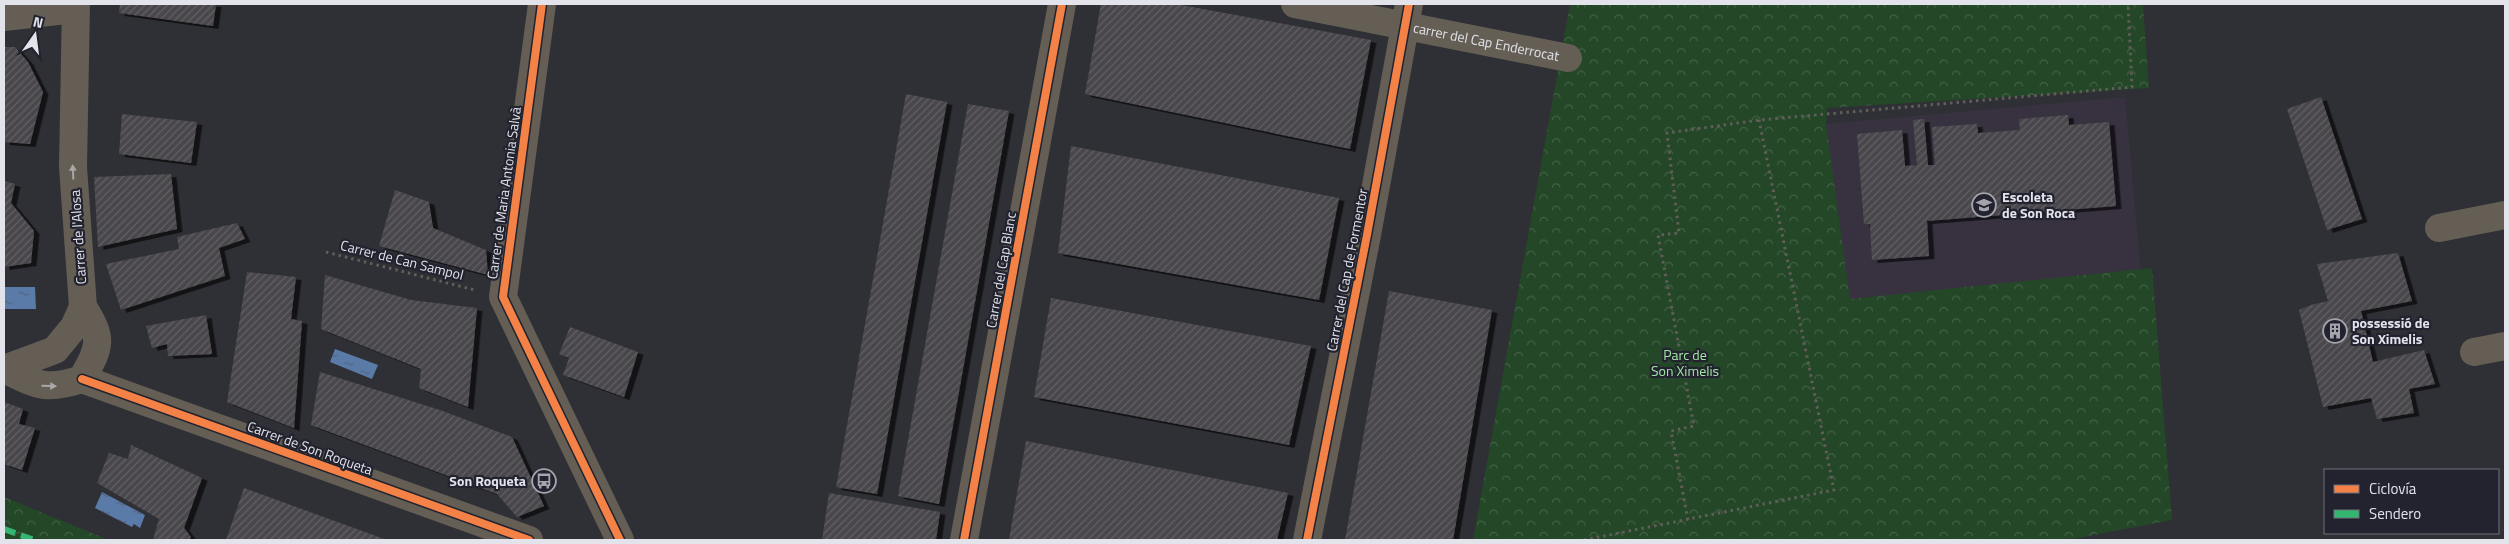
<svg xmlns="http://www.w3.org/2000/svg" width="2509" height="544" font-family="'Titillium Web',sans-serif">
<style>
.education{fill:#383240}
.park{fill:url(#park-crowns)}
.water{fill:url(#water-ripples)}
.building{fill:url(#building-hatch);filter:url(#shadow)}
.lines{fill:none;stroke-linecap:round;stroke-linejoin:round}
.path{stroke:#615e5a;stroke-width:3;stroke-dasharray:2.5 4;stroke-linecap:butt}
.minor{stroke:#645e55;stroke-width:28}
.quiet{stroke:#33b770;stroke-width:6;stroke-dasharray:12 6;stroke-linecap:butt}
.cycleway-casing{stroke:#22232f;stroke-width:11}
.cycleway{stroke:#f48246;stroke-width:8}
.oneway{fill:#a9a7a8}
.labels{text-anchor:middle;stroke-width:4.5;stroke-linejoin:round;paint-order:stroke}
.street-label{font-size:14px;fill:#e2e3eb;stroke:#22232f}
.poi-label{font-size:14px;font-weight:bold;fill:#e2e3eb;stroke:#22232f;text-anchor:start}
.park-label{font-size:14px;fill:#a1e6a5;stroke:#22232f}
</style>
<defs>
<pattern id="park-crowns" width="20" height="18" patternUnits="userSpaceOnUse" patternTransform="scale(1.25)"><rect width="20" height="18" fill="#234727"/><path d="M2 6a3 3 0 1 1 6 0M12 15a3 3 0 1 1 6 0" fill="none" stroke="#436146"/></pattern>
<pattern id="water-ripples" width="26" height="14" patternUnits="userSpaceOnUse" patternTransform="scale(1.25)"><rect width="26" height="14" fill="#5a7ba7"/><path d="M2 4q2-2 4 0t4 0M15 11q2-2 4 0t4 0" fill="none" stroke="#516580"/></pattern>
<pattern id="building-hatch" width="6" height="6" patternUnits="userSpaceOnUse" patternTransform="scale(1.25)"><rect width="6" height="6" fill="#48474b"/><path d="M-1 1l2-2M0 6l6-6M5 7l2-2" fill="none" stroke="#626165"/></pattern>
<filter id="shadow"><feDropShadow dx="5.5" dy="3" stdDeviation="0" flood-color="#0009"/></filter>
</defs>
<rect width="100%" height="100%" fill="#2f3036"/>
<!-- education -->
<path class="education" d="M2125,97L2142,286L1843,313L1826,124Z"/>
<!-- park -->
<path class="park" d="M1570,4H2143L2149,88L1827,108L1826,124L1850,299L2152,268L2172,520L2068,540H1473Z
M4,497L109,540H4Z"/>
<!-- water -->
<path class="water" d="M4,287H35L36,309H4Z
M335,349L378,365L372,379L330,362Z
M102,492L145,515L140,528L134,524L132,527L95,508Z"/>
<!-- building -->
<path class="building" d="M120,4H216L213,26L119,13Z
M1101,4H1176L1371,40L1350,149L1085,94Z
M4,47H15L28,62L43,92L30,144L4,142Z
M906,94L947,102L877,494L836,487Z
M2321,97L2362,219L2327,230L2287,109Z
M968,104L1009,111L939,504L898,496Z
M122,114L197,122L191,163L119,154Z
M2068,115L2069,125L2109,122L2116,206L1927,221L1929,256L1872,260L1870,224H1864L1857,134L1902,130L1905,166L1917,165L1913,120L1924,119L1928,165H1935L1932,127L1977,124L1978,133L2020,130L2019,119Z
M1071,146L1339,198L1319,300L1058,253Z
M171,174L177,229L98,247L94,177Z
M4,181L15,184L11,203L34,231L31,263L4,267Z
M395,190L429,202L433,228L486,250L488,275L379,246Z
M237,223L245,239L219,248L225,276L121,310L106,264L179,249L177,237Z
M2398,253L2412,301L2361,311L2373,362L2424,350L2435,384L2409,389L2414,413L2377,419L2371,398L2323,407L2299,310L2311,305L2328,301L2317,264Z
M247,272L296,277L291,319L302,321L294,428L227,402Z
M325,275L411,300L477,308L468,407L419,388L421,369L321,329Z
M1389,291L1492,310L1453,540H1345Z
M1051,298L1311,346L1289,445L1034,397Z
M206,315L212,354L168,356L167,344L152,348L146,326Z
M570,327L638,352L624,397L563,375L569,358L559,354Z
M320,372L440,410L512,437L544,506L517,517L497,494L311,425Z
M4,402L23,409L19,424L35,428L22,470L4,464Z
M1026,441L1288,493L1277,540H1009Z
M131,445L202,478L184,528L191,537L189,540H153L159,519L97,483L109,453L128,459Z
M244,488L387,540H226Z
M829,493L940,512L936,540H822Z"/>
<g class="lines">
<!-- path -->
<path class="path" d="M326,252L475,290
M1688,520L1671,431L1694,426L1658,235L1679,233L1667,133L1759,120L2132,87L2128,4
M1584,540L1834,490L1759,120"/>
<!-- minor -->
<g class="minor">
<path d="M542,4L503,297L620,540"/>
<path id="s1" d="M1295,4L1568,58"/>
<path d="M4,17L75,9"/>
<path d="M2439,228L2505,215"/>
<path d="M2474,352L2505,346"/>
<path d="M4,369C37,385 46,391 82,379C100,346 104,340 83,307L73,167L76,4"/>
<path d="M4,369L55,350L74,327L83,307"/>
<path d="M82,379L529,540"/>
<path d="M964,540L1062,4"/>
<path d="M1307,540L1367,235L1409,4"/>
</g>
<!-- quiet -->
<path class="quiet" d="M4,529L34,540"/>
<!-- cycleway casing -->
<g class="cycleway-casing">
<path id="cycleway" d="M542,4L503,297L620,540
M82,379L529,540
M964,540L1062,4
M1307,540L1367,235L1409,4"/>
</g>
<!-- cycleway -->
<use href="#cycleway" class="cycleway"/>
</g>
<!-- one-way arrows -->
<defs><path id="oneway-solid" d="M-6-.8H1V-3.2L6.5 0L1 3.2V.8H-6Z" transform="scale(1.25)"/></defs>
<g class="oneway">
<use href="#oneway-solid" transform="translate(73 172) rotate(-93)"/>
<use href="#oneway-solid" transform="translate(49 386) rotate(2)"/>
</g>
<!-- icons -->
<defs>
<g id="school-ring" transform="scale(1.25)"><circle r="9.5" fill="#22232f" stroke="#a3a4ac" stroke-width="1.5"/><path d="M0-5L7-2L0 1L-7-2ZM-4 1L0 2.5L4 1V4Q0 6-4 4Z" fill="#a3a4ac"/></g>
<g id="building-ring" transform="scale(1.25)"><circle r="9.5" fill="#22232f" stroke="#a3a4ac" stroke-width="1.5"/><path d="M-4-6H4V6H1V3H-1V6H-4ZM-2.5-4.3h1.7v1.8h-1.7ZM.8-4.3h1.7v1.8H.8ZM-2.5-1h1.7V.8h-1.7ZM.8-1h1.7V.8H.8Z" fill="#a3a4ac"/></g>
<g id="bus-ring" transform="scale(1.25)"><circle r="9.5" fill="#22232f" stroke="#a3a4ac" stroke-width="1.5"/><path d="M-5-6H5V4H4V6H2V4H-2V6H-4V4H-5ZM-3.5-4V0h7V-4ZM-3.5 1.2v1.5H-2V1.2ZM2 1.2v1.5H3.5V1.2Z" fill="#a3a4ac"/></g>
</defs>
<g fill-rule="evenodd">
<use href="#school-ring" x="1984" y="205"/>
<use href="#building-ring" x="2335" y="331"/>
<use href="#bus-ring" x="544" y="481"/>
</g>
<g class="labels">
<!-- street labels -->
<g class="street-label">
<text dy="5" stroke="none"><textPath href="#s1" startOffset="195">carrer del Cap Enderrocat</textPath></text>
<text transform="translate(504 193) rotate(-82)" y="5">Carrer de Maria Antonia Salvà</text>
<text transform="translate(78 237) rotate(-94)" y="5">Carrer de l'Alosa</text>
<text transform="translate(402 260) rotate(14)" y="5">Carrer de Can Sampol</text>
<text transform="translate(1001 270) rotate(-80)" y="5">Carrer del Cap Blanc</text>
<text transform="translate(1347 270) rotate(-79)" y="5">Carrer del Cap de Formentor</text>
<text transform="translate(310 448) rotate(20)" y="5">Carrer de Son Roqueta</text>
</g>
<!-- poi labels -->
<g class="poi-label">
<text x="2002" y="202">Escoleta<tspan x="2002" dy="16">de Son Roca</tspan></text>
<text x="2352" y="328">possessió de<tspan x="2352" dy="16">Son Ximelis</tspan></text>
<text x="526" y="486" text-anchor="end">Son Roqueta</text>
</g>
<!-- park labels -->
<g class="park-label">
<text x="1685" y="360">Parc de<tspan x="1685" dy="16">Son Ximelis</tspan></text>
</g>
</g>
<!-- border -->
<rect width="2509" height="544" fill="none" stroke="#e2e3eb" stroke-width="10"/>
<!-- legend -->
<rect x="2324" y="469" width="175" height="65" fill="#22232f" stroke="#6f707a"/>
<rect x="2334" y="485" width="25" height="8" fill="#f48246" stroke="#6f707a"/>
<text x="2369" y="494" font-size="15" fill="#e2e3eb">Ciclovía</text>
<rect x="2334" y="510" width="25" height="8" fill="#33b770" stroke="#6f707a"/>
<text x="2369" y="519" font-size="15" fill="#e2e3eb">Sendero</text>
<!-- north arrow -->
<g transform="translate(35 35) rotate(14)" stroke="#22232f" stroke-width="4" paint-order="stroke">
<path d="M0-4L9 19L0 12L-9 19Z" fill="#e2e3eb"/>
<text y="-8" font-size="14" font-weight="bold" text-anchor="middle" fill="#e2e3eb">N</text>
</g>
</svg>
